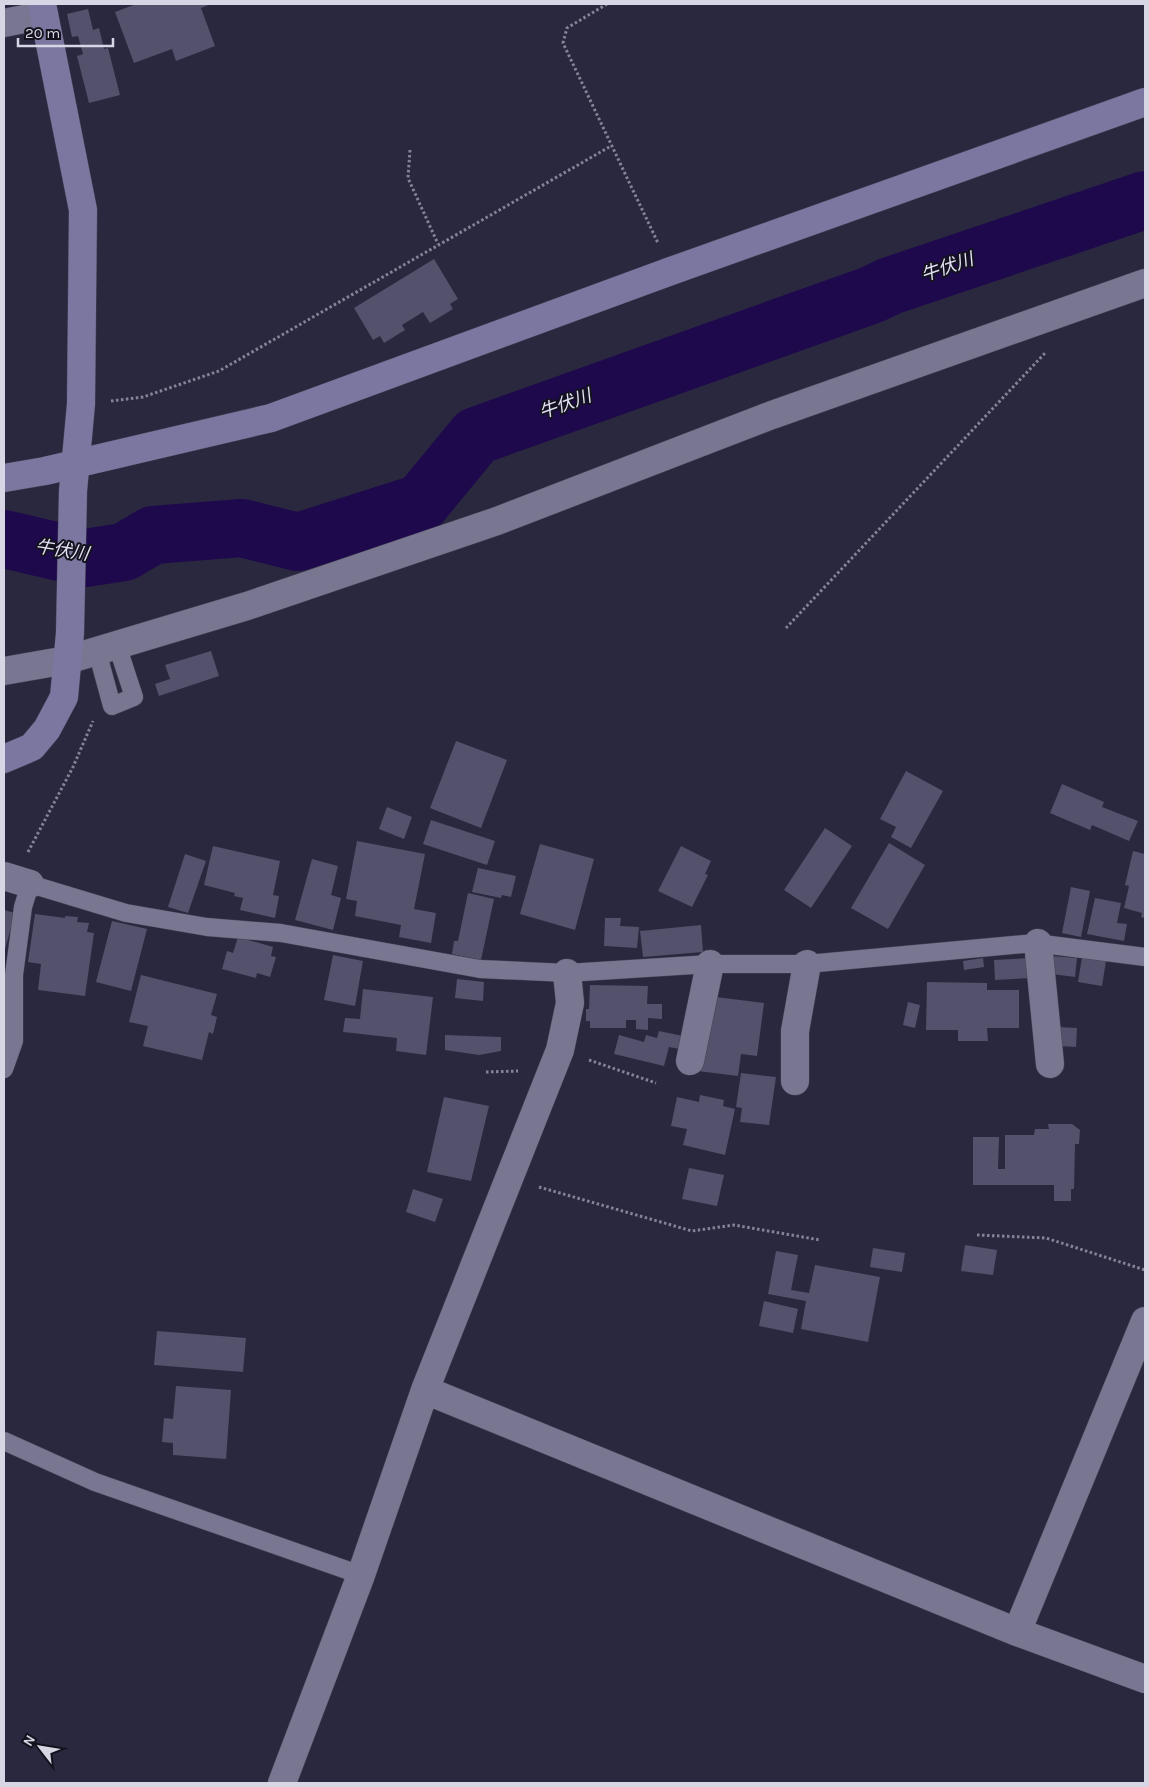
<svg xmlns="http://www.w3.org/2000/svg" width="1149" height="1787" font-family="Karla,'Noto Sans JP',sans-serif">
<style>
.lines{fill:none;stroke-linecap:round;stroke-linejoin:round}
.river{stroke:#1e094d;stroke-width:58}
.building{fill:#53516b}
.lane-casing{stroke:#464357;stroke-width:19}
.street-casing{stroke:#464357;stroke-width:29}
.secondary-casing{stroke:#464357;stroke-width:29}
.path{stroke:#858497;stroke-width:3;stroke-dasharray:2.5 2.5;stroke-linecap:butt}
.lane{stroke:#787691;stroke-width:18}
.street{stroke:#787691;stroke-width:28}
.secondary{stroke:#7b77a0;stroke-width:28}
.labels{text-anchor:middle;stroke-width:4;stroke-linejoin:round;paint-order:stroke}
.water-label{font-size:18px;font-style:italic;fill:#e2e1f6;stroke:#13121d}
</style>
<rect width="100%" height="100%" fill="#2a283f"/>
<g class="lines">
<!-- river -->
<path class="river" d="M4,539L85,558L124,552L153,535L242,528L298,542L421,503L476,436L871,295L890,286L1145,200"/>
</g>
<!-- building -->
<path class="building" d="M136,4H211L201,8L215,46L176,61L172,49L134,63L115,12Z
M88,9L93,30L99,28L104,49L108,48L120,95L89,103L77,56L83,54L78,36L72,37L67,14Z
M434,259L458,299L450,304L453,309L430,323L423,312L402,325L405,330L384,343L380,336L373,340L354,308Z
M211,651L219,676L159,696L155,684L170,679L165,665Z
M456,741L507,760L481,828L430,808Z
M906,771L943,791L911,848L891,837L896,827L880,819Z
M1062,784L1104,802L1102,807L1138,821L1129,841L1092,825L1090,830L1050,813Z
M387,807L412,817L404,839L379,829Z
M431,820L495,841L487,865L423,844Z
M825,828L852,846L811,908L784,890Z
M357,841L425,854L414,909L436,913L431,943L399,937L401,925L355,916L357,901L346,899Z
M889,843L925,865L888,929L851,908Z
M540,844L594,859L575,930L520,914Z
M213,846L280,861L273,895L279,896L275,918L240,910L243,898L234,896L235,893L204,885Z
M681,846L711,861L705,874L708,875L692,907L658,891Z
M1133,851L1145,854V918L1141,917L1142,913L1124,908L1129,886L1125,885Z
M185,854L206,861L188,913L168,907Z
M312,859L338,866L331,895L341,898L333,930L295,920Z
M478,868L516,876L511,897L502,895L501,898L472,892Z
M1071,887L1090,891L1081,937L1062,933Z
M468,893L494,899L481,960L452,954L454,941H458Z
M1095,898L1121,903L1117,923L1127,924L1124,941L1087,934Z
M4,910L15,913L4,953Z
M35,914L65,918V916L78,917L77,922L89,923L87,932L94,933L85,996L38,990L41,964L28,962Z
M605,918H621L620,926L639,927L637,948L604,946Z
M112,921L147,929L131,991L96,982Z
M701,925L703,952L643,957L640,931Z
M238,937L273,947L271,956L276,957L270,977L257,973L256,978L222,969L227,951L233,953Z
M333,955L363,961L355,1006L324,1000Z
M1052,956L1077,958L1075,977L1051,974Z
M1082,957L1106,961L1102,986L1078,982Z
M983,958L984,967L964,970L963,961Z
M1030,958L1031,978L995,980L994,960Z
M141,975L217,994L211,1015L217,1017L213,1034L209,1032L202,1060L143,1046L148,1026L129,1022Z
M457,979L484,982L483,1001L455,998Z
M927,982L987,983V990H1019V1028H987L988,1041H958V1030H926Z
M590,985L648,986L647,1004H662V1019L648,1018V1030L636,1029V1020H626V1028H590V1021H586V1009H589Z
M363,989L433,997L426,1055L396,1051L397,1038L343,1032L345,1018L360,1019Z
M708,996L764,1003L757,1056L741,1054L738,1076L698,1071Z
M908,1002L920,1005L915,1028L903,1025Z
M1058,1027L1077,1028L1076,1047L1058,1046Z
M659,1031L683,1036L680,1049L669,1047L664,1066L614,1054L619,1035L644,1042L646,1035L657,1038Z
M445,1035L501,1037V1051L479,1055L445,1050Z
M741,1073L776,1077L769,1125L740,1122L742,1108L736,1107Z
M700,1095L724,1100L723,1106L735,1109L725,1155L683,1145L687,1129L671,1126L677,1097L699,1102Z
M444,1097L489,1106L471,1181L427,1172Z
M1048,1124H1072L1080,1130L1079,1144H1075L1074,1189H1071V1201H1054V1185H973V1137H999L998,1169H1005V1135H1034L1035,1129H1049Z
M689,1168L724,1175L717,1206L682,1199Z
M413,1189L443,1199L435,1222L406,1212Z
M965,1245L997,1250L993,1275L961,1271Z
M873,1248L905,1253L902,1272L870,1267Z
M776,1251L798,1255L791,1290L809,1293L815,1265L880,1277L868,1342L801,1329L806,1301L768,1294Z
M764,1301L798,1309L793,1333L759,1326Z
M157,1331L246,1338L243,1372L154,1365Z
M176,1386L231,1390L226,1459L173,1455V1443L162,1442L164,1418L173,1419Z"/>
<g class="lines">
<!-- lane casing -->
<g class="lane-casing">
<path id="lane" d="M97,651L112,706L134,697L117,645
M4,1069L14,1041V975L23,907L30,884L126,913L207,927L281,933L480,969L567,973L710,964H807L1035,943L1145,957
M4,1441L95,1482L361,1575"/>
</g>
<!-- street casing -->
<g class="street-casing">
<path id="street" d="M4,23L44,15
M4,671L67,660L247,606L497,521L772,415L1145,283
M4,876L30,884
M1038,943L1050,1064
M690,1061L710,964
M795,1081V1031L807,964
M425,1390L1017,1632L1145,1679
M1017,1632L1145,1321
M282,1783L361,1575L425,1390L560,1050L570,1003L567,973"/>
</g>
<!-- secondary casing -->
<g class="secondary-casing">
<path id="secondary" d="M4,478L45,471L271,418L671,271L1145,102
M4,759L32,747L47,729L64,697L70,633L73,491L81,404L83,210L42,4"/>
</g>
<!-- path -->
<path class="path" d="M607,4L567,28L563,43L658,243
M410,150L408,178L438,244
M111,401L143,397L219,371L611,146
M786,628L1046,352
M28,852L73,767L93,721
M589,1060L656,1083
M486,1072L518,1071
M539,1187L692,1231L734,1225L820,1240
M977,1235L1046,1238L1145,1270"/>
<!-- lane -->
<use href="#lane" class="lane"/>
<!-- street -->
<use href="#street" class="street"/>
<!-- secondary -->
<use href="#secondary" class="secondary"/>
</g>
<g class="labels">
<!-- water labels -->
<g class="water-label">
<text transform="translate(947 267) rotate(-19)" y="6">牛伏川</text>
<text transform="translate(565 404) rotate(-20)" y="6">牛伏川</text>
<text transform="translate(62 550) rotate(9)" y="6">牛伏川</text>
</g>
</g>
<!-- border -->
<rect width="1149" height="1787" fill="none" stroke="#d7d6e5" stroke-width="10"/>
<!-- north arrow -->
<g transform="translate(40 1747) rotate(301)" stroke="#13121d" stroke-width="4" paint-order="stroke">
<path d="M0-4L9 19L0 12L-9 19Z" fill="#d7d6e5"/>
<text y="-8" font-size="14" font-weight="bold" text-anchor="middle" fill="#d7d6e5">N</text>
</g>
<!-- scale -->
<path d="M18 38v8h95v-8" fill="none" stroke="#d7d6e5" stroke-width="2.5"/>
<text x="25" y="38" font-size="15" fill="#d7d6e5" stroke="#13121d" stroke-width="4" paint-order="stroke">20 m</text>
</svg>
